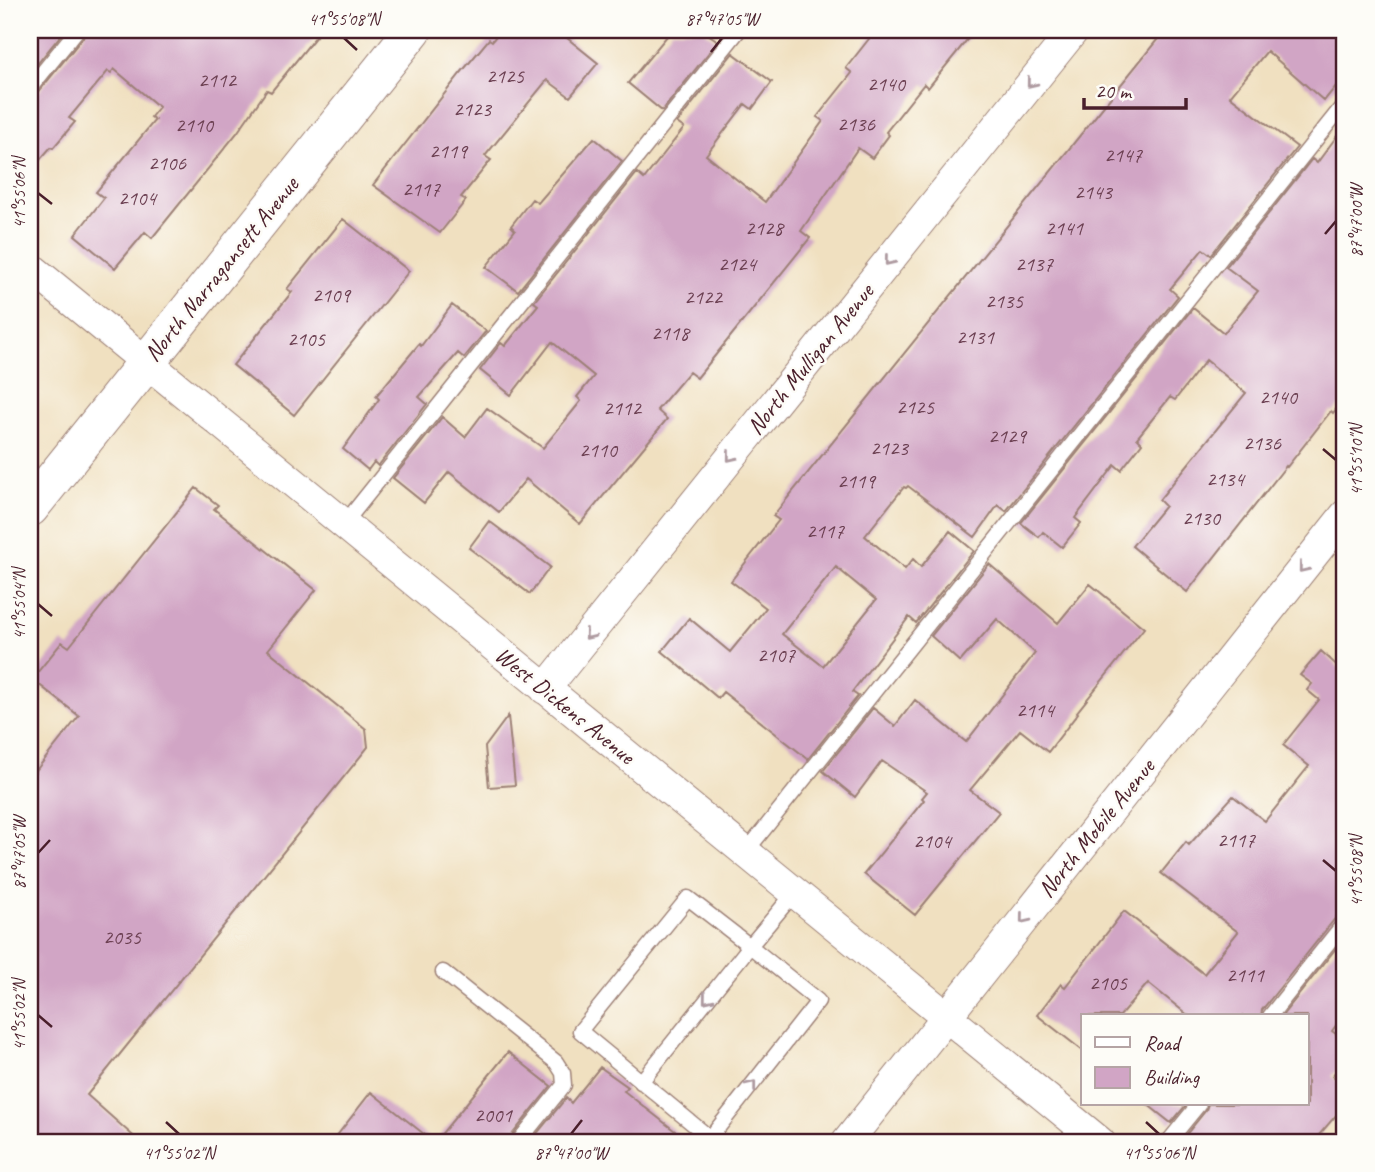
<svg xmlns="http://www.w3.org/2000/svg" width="1375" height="1172" font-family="Caveat,sans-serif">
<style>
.building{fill:#d1a5c5;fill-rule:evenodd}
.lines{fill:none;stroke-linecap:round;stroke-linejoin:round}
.service-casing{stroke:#9d8076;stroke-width:17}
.minor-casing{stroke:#9d8076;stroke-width:32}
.tertiary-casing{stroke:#9d8076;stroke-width:39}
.service{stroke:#fff;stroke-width:14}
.minor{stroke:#fff;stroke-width:30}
.tertiary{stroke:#fff;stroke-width:37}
.oneway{stroke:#ae9aa0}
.ticks{fill:none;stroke:#4a1f2b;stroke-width:2.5}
.labels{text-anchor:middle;stroke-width:5;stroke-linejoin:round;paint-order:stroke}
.number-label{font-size:21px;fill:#6c4052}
.street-label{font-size:24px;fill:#4a1f2b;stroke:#fdfcf7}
.neatline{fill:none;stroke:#4a1f2b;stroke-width:2.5}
.ticks-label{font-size:18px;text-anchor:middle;fill:#4a1f2b}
</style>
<rect width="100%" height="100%" fill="#fdfcf7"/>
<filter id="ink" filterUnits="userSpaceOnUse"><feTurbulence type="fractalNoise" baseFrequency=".0143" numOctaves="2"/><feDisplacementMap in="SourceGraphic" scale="14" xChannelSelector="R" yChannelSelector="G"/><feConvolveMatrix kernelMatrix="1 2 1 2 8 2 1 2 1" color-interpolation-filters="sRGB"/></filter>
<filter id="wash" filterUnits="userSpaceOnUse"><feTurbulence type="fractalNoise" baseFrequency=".00686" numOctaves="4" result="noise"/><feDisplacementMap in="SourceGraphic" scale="28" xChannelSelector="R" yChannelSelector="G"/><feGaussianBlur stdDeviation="1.57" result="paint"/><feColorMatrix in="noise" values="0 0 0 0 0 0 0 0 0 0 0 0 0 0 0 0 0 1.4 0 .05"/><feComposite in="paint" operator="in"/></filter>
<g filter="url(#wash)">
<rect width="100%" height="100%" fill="#f0e0c0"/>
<g id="blocks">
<!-- building -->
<path class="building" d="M30,30H65L30,73Z
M86,30H321L271,92L267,90L237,133L152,238L145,232L115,268L75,235L104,198L96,192L155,120L151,117L159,107L114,69L111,73L108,71L69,118L75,122L53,148L51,147L30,171V97L37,94L84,36Z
M501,30H557L598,63L570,97L547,80L485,156L491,160L461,197L466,200L440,233L373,185L460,74L489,39L492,41Z
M672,30H702L718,41L662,111L628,83Z
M876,30H975L928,88L924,84L886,132L889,135L872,158L858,148L801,231L810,238L697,378L689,372L657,410L667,419L580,524L526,479L499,512L449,472L424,503L393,478L442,417L465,437L487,408L543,448L581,401L577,397L594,376L552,342L511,395L480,370L501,343L505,346L538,305L534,302L637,173L644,179L684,128L677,123L733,53L772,82L752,109L745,104L706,155L765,202L823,121L817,117L852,73L846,68Z
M1165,30H1345V75L1324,101L1267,51L1230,96L1297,147L1211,255L1203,249L1170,289L1178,296L1006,511L998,505L975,537L908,486L906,488L904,487L865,536L905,569L913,559L921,567L950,531L974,551L916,623L909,617L852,692L858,696L808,759L723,692L718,698L662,651L689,618L730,652L766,608L731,581L779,520L773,516ZM836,567L876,600L823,666L782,634Z
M1345,125V398L1333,413L1331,411L1287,467L1286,466L1187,592L1132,546L1165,506L1159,500L1246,393L1206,360L1175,400L1170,397L1137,438L1142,443L1121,470L1115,465L1075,518L1081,523L1062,547L1043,532L1039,537L1021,523L1193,308L1224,333L1258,291L1226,267L1312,159L1317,163Z
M594,138L622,161L518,291L486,267L515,230L511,226L532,199L538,203Z
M343,219L409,271L294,415L233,365L292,292L287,289Z
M452,305L486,331L464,358L458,353L419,397L427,404L378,466L374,462L368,470L343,449L379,399L376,396L419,344L421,346Z
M196,488L218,505L214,509L316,590L268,650L366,729L368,747L87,1095L140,1142H30V778L79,716L32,679L62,642L69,647Z
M489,521L550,567L530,594L469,548Z
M989,564L1058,623L1090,584L1144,628L1077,712L1078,713L1048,752L1020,730L970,790L999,812L915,915L864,874L924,800L922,798L927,792L882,761L855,797L823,771L873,708L895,726L915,700L966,742L1035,653L997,619L960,662L931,636Z
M1321,651L1343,671L1345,668V913L1337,916L1262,1010L1261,1016H1189L1148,983L1120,1016H1083V1051L1037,1015L1061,984L1065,987L1124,911L1204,974L1238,932L1161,873L1186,842L1189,845L1233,796L1265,821L1309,766L1283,745L1319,700L1307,690L1312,684L1300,675Z
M508,716L515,785L489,787L485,747Z
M1345,937V1013L1332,1031L1345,1041V1060L1332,1076L1345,1088V1105L1313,1142H1195L1186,1135L1206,1110L1208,1104H1307V1016H1282Z
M508,1052L551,1086L511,1136L509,1142H435Z
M600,1067L628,1087L624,1091L689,1142H530L566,1098L571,1103Z
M371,1092L434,1142H332Z
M1147,1104H1187L1171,1123Z"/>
</g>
</g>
<g filter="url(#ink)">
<use href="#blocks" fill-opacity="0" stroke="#9d8076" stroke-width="2"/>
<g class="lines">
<!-- service casing -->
<g class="service-casing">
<path id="service" d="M30,88L77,30
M344,524L739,30
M745,853L1345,103
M443,972L556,1062L563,1073L564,1085L518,1142
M1270,1016L1345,922
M641,1082L750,946L818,1001L710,1138L580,1031L688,898L750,946L795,892
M1168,1142L1199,1104"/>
</g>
<!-- minor casing -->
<g class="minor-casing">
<path id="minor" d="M30,267L1100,1142
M545,689L1074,30
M847,1142L1345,515"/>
</g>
<!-- tertiary casing -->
<g class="tertiary-casing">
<path id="tertiary" d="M30,508L413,30"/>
</g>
<!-- service -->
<use href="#service" class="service"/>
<!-- minor -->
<use href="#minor" class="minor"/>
<!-- tertiary -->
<use href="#tertiary" class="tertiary"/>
</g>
<!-- one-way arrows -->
<defs><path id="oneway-chevron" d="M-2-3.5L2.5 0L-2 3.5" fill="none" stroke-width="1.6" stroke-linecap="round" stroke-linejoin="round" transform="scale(1.75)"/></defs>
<g class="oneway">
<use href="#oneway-chevron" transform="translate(1031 83) rotate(129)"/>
<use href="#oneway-chevron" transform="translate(889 261) rotate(129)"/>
<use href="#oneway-chevron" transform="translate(731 457) rotate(129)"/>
<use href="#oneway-chevron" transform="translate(1303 568) rotate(129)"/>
<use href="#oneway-chevron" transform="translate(589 635) rotate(129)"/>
<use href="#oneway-chevron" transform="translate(1024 919) rotate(129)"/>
<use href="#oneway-chevron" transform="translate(707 999) rotate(129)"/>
<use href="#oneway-chevron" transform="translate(752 1085) rotate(-52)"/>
</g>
</g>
<!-- ticks -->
<path class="ticks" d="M344,38L357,50M711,52L722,38M38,193L52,204M1325,234L1336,221M1323,449L1336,460M38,604L52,616M38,853L50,840M1323,860L1336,871M38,1015L52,1027M166,1122L179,1134M1146,1122L1159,1134M571,1134L582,1120"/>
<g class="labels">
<!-- number labels -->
<g class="number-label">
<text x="505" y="83">2125</text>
<text x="217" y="87">2112</text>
<text x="886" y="91">2140</text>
<text x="472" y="116">2123</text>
<text x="856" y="131">2136</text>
<text x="194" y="132">2110</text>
<text x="448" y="158">2119</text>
<text x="1123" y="162">2147</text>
<text x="167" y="170">2106</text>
<text x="421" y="196">2117</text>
<text x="1093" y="199">2143</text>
<text x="137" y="205">2104</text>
<text x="764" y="235">2128</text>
<text x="1064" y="235">2141</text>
<text x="737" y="271">2124</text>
<text x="1034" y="271">2137</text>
<text x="331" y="302">2109</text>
<text x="703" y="304">2122</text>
<text x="1004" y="308">2135</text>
<text x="670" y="340">2118</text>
<text x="975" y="344">2131</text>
<text x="306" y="346">2105</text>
<text x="1278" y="404">2140</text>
<text x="915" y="414">2125</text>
<text x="622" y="415">2112</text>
<text x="1007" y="443">2129</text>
<text x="1262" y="450">2136</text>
<text x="889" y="455">2123</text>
<text x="598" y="457">2110</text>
<text x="1225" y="486">2134</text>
<text x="856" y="488">2119</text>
<text x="1201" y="525">2130</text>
<text x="825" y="538">2117</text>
<text x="776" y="662">2107</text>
<text x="1035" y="717">2114</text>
<text x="1236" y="847">2117</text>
<text x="932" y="848">2104</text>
<text x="122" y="944">2035</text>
<text x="1245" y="982">2111</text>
<text x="1108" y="990">2105</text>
<text x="493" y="1122">2001</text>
</g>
<!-- street labels -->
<g class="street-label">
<text transform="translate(221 269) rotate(-51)" y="8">North Narragansett Avenue</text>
<text transform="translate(810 359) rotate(-51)" y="8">North Mulligan Avenue</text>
<text transform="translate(565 705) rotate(39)" y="8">West Dickens Avenue</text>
<text transform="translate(1096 828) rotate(-51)" y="8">North Mobile Avenue</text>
</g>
</g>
<!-- margin -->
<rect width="1375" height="1172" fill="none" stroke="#fdfcf7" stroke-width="77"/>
<!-- legend -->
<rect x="1081" y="1014" width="228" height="91" fill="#fdfcf7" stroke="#b5a4a5" stroke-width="2"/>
<rect x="1095" y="1037" width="35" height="10" fill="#ffffff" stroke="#b5a4a5" stroke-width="2"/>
<text x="1144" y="1050" font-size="21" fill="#4a1f2b">Road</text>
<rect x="1095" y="1067" width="35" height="21" fill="#d1a5c5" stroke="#b5a4a5" stroke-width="2"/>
<text x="1144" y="1084" font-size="21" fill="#4a1f2b">Building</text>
<!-- scale -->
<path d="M1084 98v10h102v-10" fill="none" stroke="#4a1f2b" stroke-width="3.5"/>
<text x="1095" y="98" font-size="21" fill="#4a1f2b" stroke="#fdfcf7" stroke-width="5" paint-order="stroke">20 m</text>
<rect x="38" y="38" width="1298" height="1096" class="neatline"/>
<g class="ticks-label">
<text x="344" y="25">41°55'08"N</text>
<text x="722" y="25">87°47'05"W</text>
<text transform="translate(19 193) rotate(-90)" y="6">41°55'06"N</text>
<text transform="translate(1356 221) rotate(-90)" y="6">87°47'00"W</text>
<text transform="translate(1356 460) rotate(-90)" y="6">41°55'10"N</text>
<text transform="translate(19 604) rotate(-90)" y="6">41°55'04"N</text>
<text transform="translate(19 853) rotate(-90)" y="6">87°47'05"W</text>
<text transform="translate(1356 871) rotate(-90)" y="6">41°55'08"N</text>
<text transform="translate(19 1015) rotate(-90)" y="6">41°55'02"N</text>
<text x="179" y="1159">41°55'02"N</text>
<text x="571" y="1159">87°47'00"W</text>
<text x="1159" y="1159">41°55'06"N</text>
</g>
</svg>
